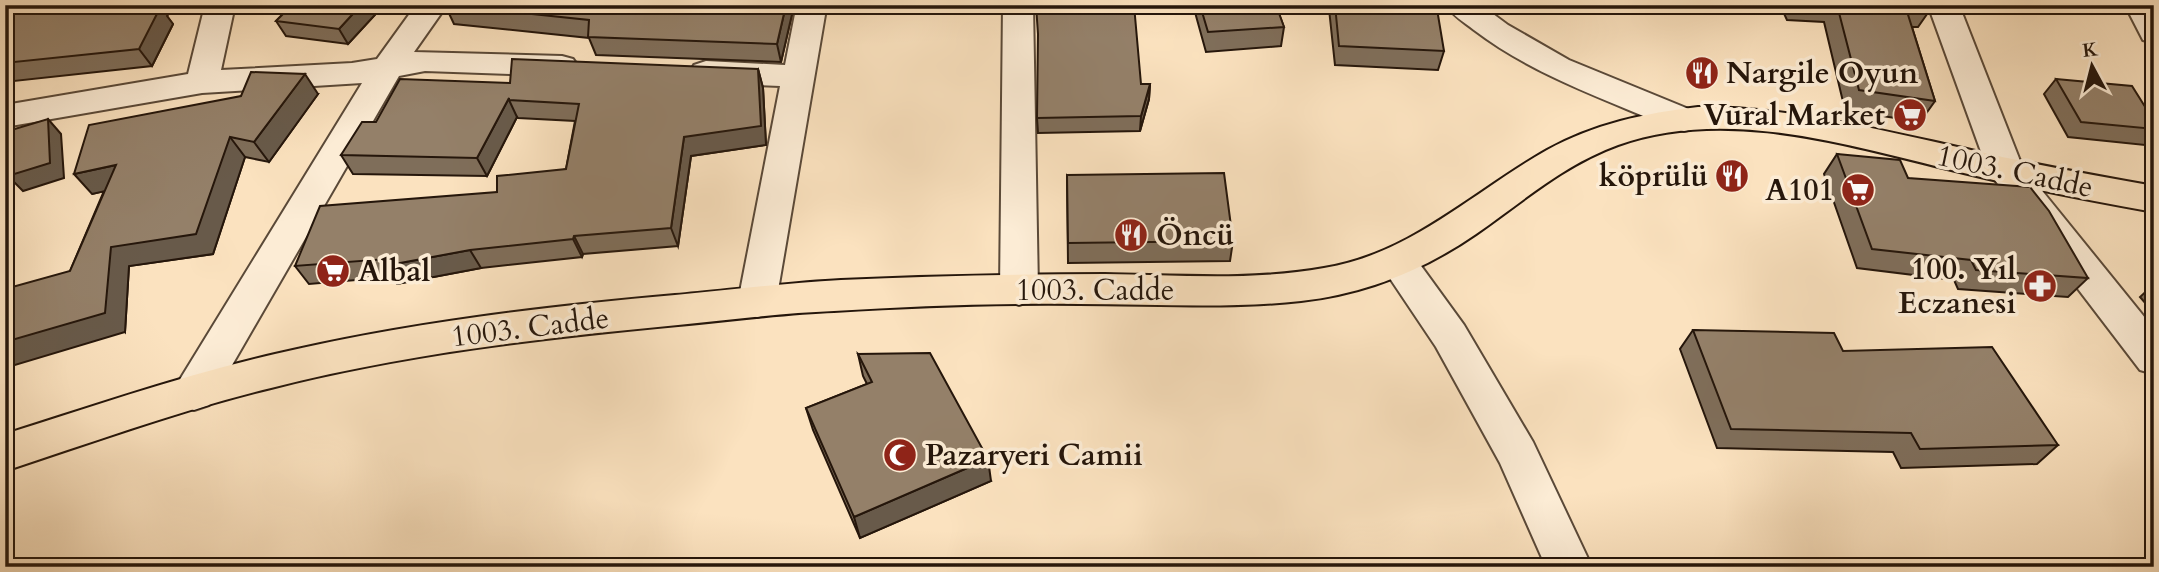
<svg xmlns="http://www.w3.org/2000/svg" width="2159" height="572" font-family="Cardo,serif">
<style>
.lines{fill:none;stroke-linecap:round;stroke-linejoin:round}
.minor-casing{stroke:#5a4938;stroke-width:4}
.major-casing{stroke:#25160b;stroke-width:4}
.minor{fill:#fcecd5;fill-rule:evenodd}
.major{fill:#fbe2bf;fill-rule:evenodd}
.wall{fill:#7f6e5a;stroke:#25160b;stroke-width:2}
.shaded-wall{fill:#685a4a;stroke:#25160b;stroke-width:2}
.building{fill:#948069;stroke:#25160b;stroke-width:2}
.labels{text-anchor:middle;stroke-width:7;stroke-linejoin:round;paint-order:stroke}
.poi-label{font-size:30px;font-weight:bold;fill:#25160b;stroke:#fcecd5;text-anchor:start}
.street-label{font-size:30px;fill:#25160b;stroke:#fcecd5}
</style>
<rect width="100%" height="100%" fill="#fbe2bf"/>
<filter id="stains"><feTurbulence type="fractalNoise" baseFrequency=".00286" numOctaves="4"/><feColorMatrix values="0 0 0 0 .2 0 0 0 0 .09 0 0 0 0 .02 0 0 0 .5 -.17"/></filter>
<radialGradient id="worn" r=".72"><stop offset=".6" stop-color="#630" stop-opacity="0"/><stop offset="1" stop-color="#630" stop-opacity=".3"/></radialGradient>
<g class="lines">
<!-- minor casing -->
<g class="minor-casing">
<path id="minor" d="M205,5H235L221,70L352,63L377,59L416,5H447L414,52L562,56L573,59L578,66L573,73L562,76L425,71L399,76L209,405L194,410L179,405L173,393L179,381L362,83L202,93L5,127V105L188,74Z
M793,5H824L826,9L776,302L771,313L757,317L743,313L738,302L780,86L706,83L694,79L690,72L694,65L706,61L785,65L796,9Z
M1003,5H1033L1038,290L1033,300L1019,305L1005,300L1000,290Z
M1446,5H1481L1508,25L1569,60L1696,112L1701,120L1696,128L1684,131L1672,128C1605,99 1533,75 1474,30C1464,22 1453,16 1446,5Z
M1928,5H1959L2022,166L2154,329V374L2140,370L1988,171Z
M2125,5H2154V43L2143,40Z
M1398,248L1411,252L1464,325L1533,442L1592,567H1546L1500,463L1436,347L1379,262L1385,252Z"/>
</g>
<!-- major casing -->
<g class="major-casing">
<path id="major" d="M1698,107C1794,107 1878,130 1971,150C2031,164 2093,175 2154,186V212C2092,201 2029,189 1968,174C1856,148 1731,105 1618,145C1565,164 1522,202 1476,234C1424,270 1365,294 1301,301C1228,309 1153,304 1079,304C997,303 915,306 834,311C782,313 730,320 678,325C541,338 404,354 271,388C181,410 93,442 5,471V434C94,406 183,375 275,354C406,323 540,307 675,295C730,290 785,283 841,280C929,276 1017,274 1105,274C1177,275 1252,281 1324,268C1411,254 1473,192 1547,150C1594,124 1645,113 1698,107Z"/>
</g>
<!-- minor -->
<use href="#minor" class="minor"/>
<!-- major -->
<use href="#major" class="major"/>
</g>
<!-- wall -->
<path class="wall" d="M5,5H174L167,16L173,24L152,66L5,82Z
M292,5H384L348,44L286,36L276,21Z
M445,5H792L793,10L781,62L596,55L589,38L454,24Z
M1193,5H1404L1444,51L1438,70L1335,65L1329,9L1278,11L1284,27L1281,46L1206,52Z
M1780,5H1931L1932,7L1918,27H1912L1935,101L1920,122L1845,110L1824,22L1787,20Z
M758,69L763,88L766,145L691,156L678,246L583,254L582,257L481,268L397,284L392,277L309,284L295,266L497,192L566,169L575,121L518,118L517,117L487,176L353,174L341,155L376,122L510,83Z
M2056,79L2154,121V135L2145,145L2068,137L2044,94Z
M1141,84H1150L1149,99L1140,131L1038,133L1037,118Z
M318,94L269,162L245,157L213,254L129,266L125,332L70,271L104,191L92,194L241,96Z
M1837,154L1908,178L2088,278L2068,297L1958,289L1954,280L1857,268L1824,174Z
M1067,175L1233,241L1230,261L1068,263Z
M2154,284V313L2140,297Z
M1693,330L1843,351L2058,445L2037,464L1901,468L1893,452L1717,448L1680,349Z
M858,354L991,481L860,538L813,430L806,408L867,384L863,376Z"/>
<!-- shaded-wall -->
<path class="shaded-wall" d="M150,5H174L167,16L173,24L152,66L139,49L148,8Z
M361,5H384L348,44L339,29Z
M786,5H792L793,10L781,62L777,44Z
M758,69L763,88L766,145L691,156L678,246L671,228L684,137Z
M305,74L318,94L269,162L254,142Z
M1150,84L1149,99L1140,131L1141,116Z
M509,98V100L517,117L487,176L477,158Z
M48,119L61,134L64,178L23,191L8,176Z
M230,137L245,157L213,254L129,266L125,332L5,368V342Z
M116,165L133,185L92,194L74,174Z
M574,236L583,254L582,257L573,239Z
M470,250L481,268L397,284L384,266Z
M988,459L991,481L860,538L854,517Z"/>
<!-- building -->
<path class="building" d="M5,5H150L148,8L161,6L139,49L5,63Z
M292,5H361L339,29L276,21Z
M445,5H786L777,44L588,37L589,20Z
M1036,5H1134L1141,84H1150L1141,116L1037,118L1038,34Z
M1200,5H1276L1284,27L1208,32Z
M1335,5H1404L1405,7L1437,9L1444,51L1339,46Z
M1837,5H1931L1932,7L1905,5L1935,101L1859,90Z
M512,59L758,69L761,126L684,137L671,228L574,236L573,239L470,250L384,266L386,259L295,266L320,206L497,192V176L566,169L579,104L509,100V98L477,158L341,155L362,122H376L400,79L510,83Z
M251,72L305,74L254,142L230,137L196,234L111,247L105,313L5,342V289L70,271L116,165L74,174L89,125L241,96Z
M2056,79L2132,86L2154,121V129L2081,122Z
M48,119L50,163L8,176V131Z
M1837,154L1900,160L1908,178L2030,187L2049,211L2088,278L1976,270L1971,260L1872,249Z
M1224,173L1233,241L1068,243L1067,175Z
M1693,330L1834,333L1843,351L1992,347L2058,445L1920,449L1911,433L1731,429Z
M930,353L988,459L854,517L806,408L872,382L858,354Z"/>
<!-- icons -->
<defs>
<g id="restaurant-disc" transform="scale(1.75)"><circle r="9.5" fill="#8f2418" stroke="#fcecd5"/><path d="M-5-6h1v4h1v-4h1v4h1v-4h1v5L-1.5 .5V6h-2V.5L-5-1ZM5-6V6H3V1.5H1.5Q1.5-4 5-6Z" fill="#fff"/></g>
<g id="supermarket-disc" transform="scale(1.75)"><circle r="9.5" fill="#8f2418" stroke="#fcecd5"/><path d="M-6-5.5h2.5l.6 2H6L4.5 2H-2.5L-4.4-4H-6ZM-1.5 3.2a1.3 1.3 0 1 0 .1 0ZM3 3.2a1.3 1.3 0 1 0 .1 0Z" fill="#fff"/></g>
<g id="pharmacy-disc" transform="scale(1.75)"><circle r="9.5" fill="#8f2418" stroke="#fcecd5"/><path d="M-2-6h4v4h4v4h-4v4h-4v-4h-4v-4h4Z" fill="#fff"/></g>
<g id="mosque-disc" transform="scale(1.75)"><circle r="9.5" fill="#8f2418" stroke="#fcecd5"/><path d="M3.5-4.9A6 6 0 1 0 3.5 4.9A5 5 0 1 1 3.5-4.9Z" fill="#fff"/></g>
</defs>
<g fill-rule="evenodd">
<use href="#restaurant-disc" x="1702" y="73"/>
<use href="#supermarket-disc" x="1910" y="115"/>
<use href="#restaurant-disc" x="1732" y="176"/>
<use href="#supermarket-disc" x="1858" y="190"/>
<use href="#restaurant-disc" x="1131" y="235"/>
<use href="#supermarket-disc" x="333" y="271"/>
<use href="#pharmacy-disc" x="2040" y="286"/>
<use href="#mosque-disc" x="900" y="455"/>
</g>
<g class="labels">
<!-- poi labels -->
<g class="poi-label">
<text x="1726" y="83">Nargile Oyun</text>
<text x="1885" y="125" text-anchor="end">Vural Market</text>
<text x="1708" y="186" text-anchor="end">köprülü</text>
<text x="1834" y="200" text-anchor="end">A101</text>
<text x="1156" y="245">Öncü</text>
<text x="2016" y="279" text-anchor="end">100. Yıl<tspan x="2016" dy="34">Eczanesi</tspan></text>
<text x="358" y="281">Albal</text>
<text x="925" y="465">Pazaryeri Camii</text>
</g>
<!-- street labels -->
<g class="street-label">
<text transform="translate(2015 171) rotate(12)" y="10">1003. Cadde</text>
<text x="1095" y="300">1003. Cadde</text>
<text transform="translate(530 327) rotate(-7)" y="10">1003. Cadde</text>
</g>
</g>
<!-- margin -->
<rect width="2159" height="572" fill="none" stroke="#fbe2bf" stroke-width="28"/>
<rect x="7" y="7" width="2145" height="558" fill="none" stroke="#25160b" stroke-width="3.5"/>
<rect x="14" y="14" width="2131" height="544" fill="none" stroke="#25160b" stroke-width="2"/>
<!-- north arrow -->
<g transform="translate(2092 66) rotate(353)" stroke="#fcecd5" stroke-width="5" paint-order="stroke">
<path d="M0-5L12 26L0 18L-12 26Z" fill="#25160b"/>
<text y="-10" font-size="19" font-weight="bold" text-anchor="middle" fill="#25160b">K</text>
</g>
<rect width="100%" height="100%" filter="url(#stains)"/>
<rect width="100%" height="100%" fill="url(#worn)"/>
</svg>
